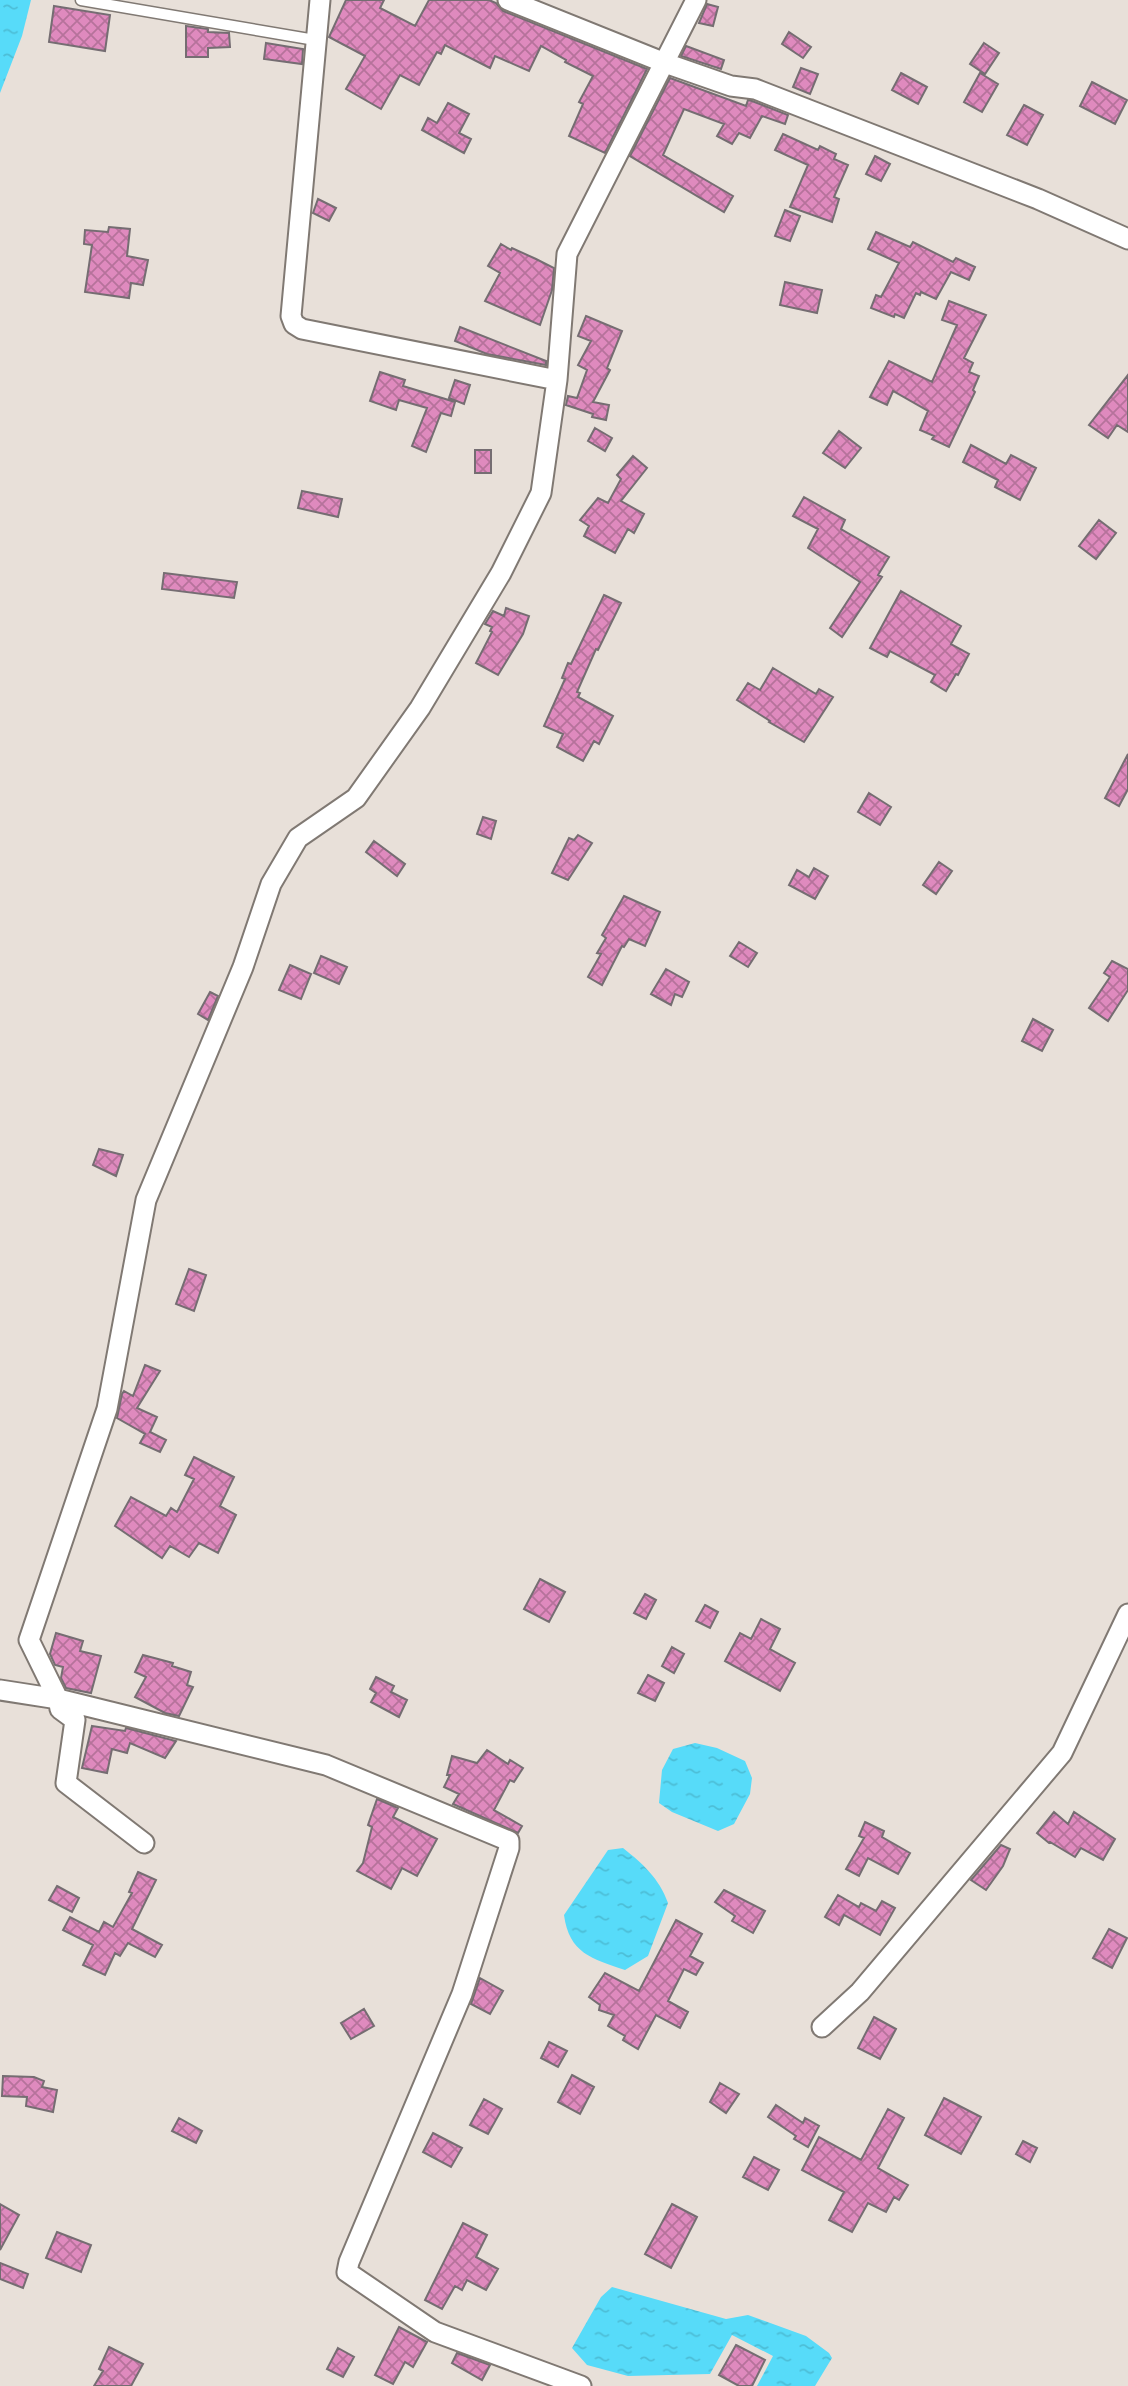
<svg xmlns="http://www.w3.org/2000/svg" width="1128" height="2386" font-family="Overpass,sans-serif">
<style>
.water{fill:url(#water-ripples)}
.building{fill:url(#building-cross-hatch);stroke:#756d72;stroke-width:2}
.lines{fill:none;stroke-linecap:round;stroke-linejoin:round}
.service-casing{stroke:#807973;stroke-width:13}
.minor-casing{stroke:#807973;stroke-width:23}
.service{stroke:#fff;stroke-width:10}
.minor{stroke:#fff;stroke-width:19}
</style>
<defs>
<pattern id="water-ripples" width="26" height="14" patternUnits="userSpaceOnUse" patternTransform="scale(1.75)"><rect width="26" height="14" fill="#57dbf9"/><path d="M2 4q2-2 4 0t4 0M15 11q2-2 4 0t4 0" fill="none" stroke="#4cbdd6"/></pattern>
<pattern id="building-cross-hatch" width="8" height="8" patternUnits="userSpaceOnUse" patternTransform="scale(1.75)"><rect width="8" height="8" fill="#df8abe"/><path d="M0 0l8 8M0 8l8-8" fill="none" stroke="#b6729b"/></pattern>
</defs>
<rect width="100%" height="100%" fill="#e8e0d9"/>
<!-- water -->
<path class="water" d="M0,0H31L22,36L0,93Z
M695,1743L717,1748L745,1761L752,1778L750,1794L734,1824L718,1831L672,1812L659,1803L662,1770L673,1749Z
M623,1848C643,1864 659,1878 668,1903L648,1956L625,1970C592,1959 569,1953 564,1915L608,1850Z
M612,2287L726,2319L748,2315L806,2336L829,2353L832,2358L815,2386H757L773,2356L732,2335L710,2374L628,2376L587,2365L572,2348L601,2297Z"/>
<!-- building -->
<path class="building" d="M346,0H384L380,8L415,26L429,0H489L496,3L503,11L647,69L605,153L569,136L583,104L579,102L593,76L565,62L566,60L541,46L529,71L495,56L490,68L445,45L441,54L437,52L419,85L400,75L381,109L346,89L365,56L329,37Z
M707,4L718,7L713,26L699,23Z
M54,6L110,15L105,51L49,42Z
M186,26L208,29V32L229,33L230,47L208,48V57H186Z
M789,32L811,47L803,58L782,44Z
M266,43L303,49L302,64L264,59Z
M984,43L999,53L985,74L970,64Z
M686,46L724,60L721,69L681,56Z
M801,68L818,74L810,94L793,87Z
M901,73L927,87L918,104L892,90Z
M980,73L998,84L982,112L964,102Z
M670,78L746,106L748,100L752,101L788,115L785,124L762,116L750,138L739,133L732,144L717,136L724,124L684,109L663,155L733,196L724,212L630,156Z
M1092,82L1127,100L1115,124L1080,106Z
M448,103L469,114L459,133L471,139L464,153L422,130L428,118L437,123Z
M1024,105L1043,115L1027,145L1007,135Z
M783,134L818,150L820,146L836,154L834,159L848,165L834,197L839,199L832,222L790,207L808,165L775,150Z
M875,156L890,164L881,181L866,174Z
M318,199L336,208L329,221L313,213Z
M785,210L800,216L790,241L775,236Z
M109,227L130,229L127,256L148,260L143,285L131,283L129,298L85,292L92,245L84,244L85,230L108,232Z
M876,232L910,247L913,242L953,262L956,258L975,267L969,280L951,272L936,299L921,292L920,295L916,293L904,318L895,314L894,317L871,308L876,295L881,297L899,263L868,249Z
M501,244L511,250L512,248L536,259L554,268L552,290L540,325L485,301L500,273L488,266Z
M785,282L822,290L817,313L780,305Z
M949,301L986,315L964,358L973,363L969,372L979,376L973,390L975,392L949,447L932,439L934,436L920,430L928,411L893,391L887,405L870,397L889,361L932,382L957,325L942,320Z
M586,316L622,331L607,368L610,370L593,402L609,405L606,420L592,417L593,414L566,405L568,396L577,398L587,370L578,365L591,341L578,336Z
M460,327L546,361V365L487,354L455,341Z
M380,372L405,380L403,386L455,402L451,416L441,413L426,452L412,446L427,408L399,400L396,410L370,401Z
M1128,375V432L1117,425L1108,438L1089,425Z
M455,380L470,385L464,404L449,398Z
M595,428L612,438L605,451L588,441Z
M839,431L861,448L845,468L823,453Z
M971,445L1006,464L1011,455L1036,468L1020,500L995,487L998,480L963,462Z
M475,450H491V473H475Z
M633,456L647,468L621,501L644,514L634,533L628,529L615,553L584,536L589,526L580,520L598,498L608,503L621,479L617,475Z
M302,491L342,499L338,517L298,508Z
M804,497L845,520L841,529L889,557L878,575L882,577L842,637L830,628L860,582L808,548L818,529L793,516Z
M1099,520L1116,533L1096,559L1079,546Z
M164,573L237,582L234,598L162,589Z
M901,591L961,626L951,644L969,654L958,675L956,674L946,691L931,682L935,675L890,651L887,657L870,648Z
M604,595L621,603L598,650L596,649L577,692L580,693L578,697L613,716L599,744L594,741L583,761L557,747L563,734L544,726L565,679L562,678L568,663L571,664Z
M506,608L529,616L523,634L498,675L476,663L492,632L490,631L492,627L485,624L493,611L504,616Z
M773,668L816,694L819,689L833,697L804,742L769,722L770,721L737,700L748,683L760,690Z
M1128,754V789L1119,806L1105,798Z
M869,793L891,807L880,825L858,812Z
M483,817L496,821L491,839L477,834Z
M578,835L592,843L568,880L552,873L569,838L574,840Z
M374,841L405,864L397,876L366,852Z
M939,862L952,871L936,894L923,885Z
M814,868L828,876L815,899L789,885L797,870L809,877Z
M624,896L660,912L645,946L629,939L624,947L622,946L602,985L588,977L601,954L597,953L606,938L602,935Z
M739,942L757,953L748,967L730,956Z
M321,956L347,967L339,984L314,973Z
M1112,961L1128,969V990L1108,1021L1089,1008L1110,977L1104,973Z
M290,965L311,974L301,999L279,990Z
M666,969L689,982L682,997L675,994L671,1005L651,994Z
M210,992L218,996L208,1020L198,1014Z
M1033,1019L1053,1030L1042,1051L1022,1041Z
M99,1149L123,1155L116,1176L93,1165Z
M189,1269L206,1275L194,1311L176,1304Z
M145,1365L160,1371L137,1408L157,1417L150,1432L166,1440L160,1452L140,1443L145,1434L117,1418L122,1394L124,1391L133,1396Z
M194,1457L234,1477L220,1506L236,1515L218,1553L199,1543L189,1557L170,1546L162,1558L115,1526L131,1497L166,1516L171,1508L177,1512L194,1479L185,1475Z
M540,1579L565,1592L549,1622L524,1609Z
M645,1594L656,1600L646,1619L634,1613Z
M705,1605L718,1612L710,1628L696,1621Z
M761,1619L780,1629L770,1649L795,1663L780,1691L725,1661L740,1633L751,1639Z
M56,1633L83,1641L80,1651L101,1656L91,1693L66,1688L61,1678L63,1667L55,1665L50,1654Z
M672,1647L684,1654L674,1673L662,1666Z
M143,1655L173,1663L172,1666L191,1672L187,1685L193,1687L179,1716L165,1713L135,1697L146,1677L135,1672Z
M648,1675L664,1683L655,1701L638,1693Z
M376,1677L394,1686L391,1692L407,1700L399,1717L371,1702L376,1693L370,1689Z
M92,1726L125,1731L126,1728L176,1741L165,1758L130,1743L127,1753L112,1749L107,1773L82,1768Z
M487,1750L508,1764L510,1760L523,1768L514,1782L510,1780L494,1810L522,1826L518,1833L453,1804L459,1794L444,1787L450,1775H447L452,1756L477,1763Z
M377,1799L398,1808L393,1817L437,1839L417,1876L402,1868L391,1889L357,1871L363,1863L372,1827L368,1825Z
M1054,1812L1068,1824L1074,1812L1115,1839L1103,1860L1081,1848L1075,1857L1050,1842L1049,1843L1037,1833Z
M865,1822L884,1831L882,1837L910,1853L898,1874L868,1858L859,1876L846,1869L864,1838L859,1836Z
M1001,1845L1010,1849L1003,1866L986,1890L971,1880Z
M138,1872L156,1880L132,1929L162,1945L155,1957L128,1943L120,1956L115,1953L105,1975L83,1965L93,1945L63,1930L70,1917L99,1932L104,1922L113,1927L132,1893L129,1892Z
M57,1886L79,1898L72,1912L49,1900Z
M724,1890L765,1911L753,1933L732,1921L735,1916L715,1902Z
M838,1895L859,1907L861,1903L876,1911L882,1901L895,1908L880,1935L844,1915L839,1925L825,1917Z
M676,1920L702,1934L690,1956L703,1963L696,1975L684,1969L668,2001L688,2012L680,2028L656,2015L638,2049L623,2040L625,2036L608,2026L614,2015L599,2010L600,2005L589,1997L605,1973L639,1991Z
M1109,1929L1127,1938L1112,1968L1093,1958Z
M480,1978L503,1991L490,2014L471,2004Z
M364,2009L374,2026L351,2039L341,2023Z
M874,2017L896,2029L880,2059L858,2048Z
M549,2042L567,2051L558,2067L541,2058Z
M572,2075L594,2087L580,2114L558,2102Z
M3,2076L34,2077L44,2081L42,2087L57,2090L53,2112L26,2106L27,2097L2,2096Z
M720,2083L739,2094L726,2113L710,2102Z
M944,2098L981,2117L961,2154L925,2135Z
M484,2099L502,2109L488,2134L470,2125Z
M776,2105L803,2123L805,2118L819,2126L808,2147L794,2139L796,2136L768,2117Z
M888,2109L904,2118L878,2168L908,2185L899,2200L894,2197L886,2212L868,2203L852,2232L829,2220L844,2192L802,2170L819,2137L861,2160Z
M179,2118L202,2131L196,2143L172,2131Z
M433,2133L462,2148L451,2167L423,2152Z
M1023,2141L1037,2148L1030,2162L1016,2154Z
M754,2157L779,2170L768,2190L743,2177Z
M0,2204L19,2215L0,2250Z
M672,2204L697,2217L671,2268L645,2254Z
M463,2223L487,2235L476,2257L498,2269L486,2290L467,2280L462,2290L455,2286L442,2309L425,2300Z
M57,2232L91,2245L81,2272L46,2258Z
M0,2263L28,2274L23,2288L0,2279Z
M399,2327L427,2342L413,2367L405,2362L393,2384L375,2375Z
M736,2345L765,2360L752,2386H739L719,2375Z
M109,2347L143,2364L131,2386H94L103,2371L99,2369Z
M338,2348L354,2357L343,2377L327,2369Z
M457,2353L490,2365L482,2380L452,2363Z"/>
<g class="lines">
<!-- service casing -->
<g class="service-casing">
<path id="service" d="M81,0L315,40"/>
</g>
<!-- minor casing -->
<g class="minor-casing">
<path id="minor" d="M320,0L291,316L294,324L302,329L557,380
M508,0L665,63L731,86L755,89L1038,199L1128,239
M0,1690L58,1699L326,1765L509,1841V1848L462,1994L349,2262L347,2272L435,2332L581,2386
M144,1843L66,1783L75,1720L60,1709L58,1699L29,1640L107,1409L146,1200L243,967L271,884L298,838L356,798L420,708L501,573L541,493L557,380L567,254L696,0
M822,2027L860,1992L1062,1753L1128,1614"/>
</g>
<!-- service -->
<use href="#service" class="service"/>
<!-- minor -->
<use href="#minor" class="minor"/>
</g>
</svg>
